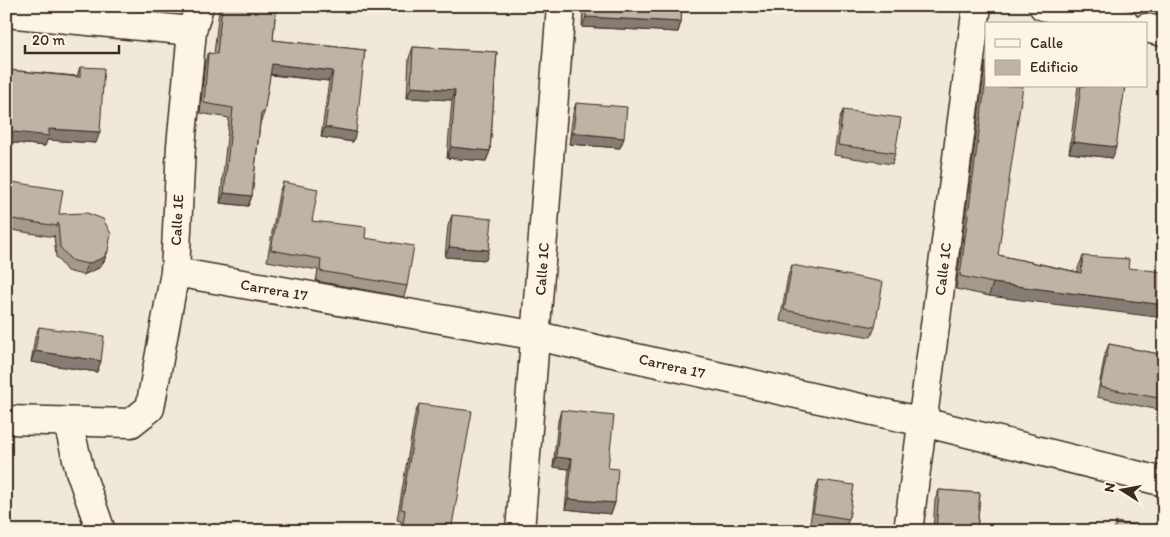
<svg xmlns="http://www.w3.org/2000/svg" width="1170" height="537" font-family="Itim,sans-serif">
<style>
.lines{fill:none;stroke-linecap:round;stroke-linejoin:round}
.minor-casing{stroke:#3b2a1e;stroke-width:31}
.minor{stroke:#fcf5e5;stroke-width:28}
.wall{fill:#a39a8d;stroke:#3b2a1e}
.shaded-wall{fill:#857d73;stroke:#3b2a1e}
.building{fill:#beb3a4;stroke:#3b2a1e}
.labels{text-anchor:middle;stroke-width:4;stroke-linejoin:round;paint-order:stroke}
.street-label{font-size:15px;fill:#3b2a1e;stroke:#fcf5e5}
</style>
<rect width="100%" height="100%" fill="#f0e9d9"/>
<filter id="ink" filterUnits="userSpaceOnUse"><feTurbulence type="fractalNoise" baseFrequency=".02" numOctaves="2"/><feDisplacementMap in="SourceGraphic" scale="10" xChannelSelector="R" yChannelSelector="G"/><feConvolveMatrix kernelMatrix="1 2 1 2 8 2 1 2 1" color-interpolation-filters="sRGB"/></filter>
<g filter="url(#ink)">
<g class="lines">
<!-- minor casing -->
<g class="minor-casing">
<path id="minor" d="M1043,6L1125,24
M6,13L192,31
M1146,28L1164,32
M175,272L537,336L923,422L1164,482
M6,420L131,423L150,408L175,272L181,146L192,31L199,6
M68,423L80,471L101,531
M520,531L561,6
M908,531L977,6"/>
</g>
<!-- minor -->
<use href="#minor" class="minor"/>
</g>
<!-- wall -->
<path class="wall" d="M220,6H276L273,40L365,50L353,142L321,137L329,81L270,75L264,113L260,124L252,196L248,206L220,203L229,118L200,113L205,63L208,53L214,54L219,10Z
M583,6H682L681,22L678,32L582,27Z
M413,47L497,52L490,151L486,161L447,158L452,100L407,98L409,58Z
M986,62V86L998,255L1078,272V268L1083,256L1128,268L989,296L956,289L985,66Z
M80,67L96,143L47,140L45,146L6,142V76L8,70L77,76Z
M1078,86H1125L1113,158L1069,153Z
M576,103L624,138L620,148L569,144L573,113Z
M843,110L895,153L892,164L834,155L839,121Z
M6,181L59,214L108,251L104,261L99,268L83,275L67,271L56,257L54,235V237L6,229Z
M283,182L312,221L365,238L407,286L404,297L316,281L318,270L267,261L279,193Z
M452,215L486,260L445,257L448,226Z
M792,265L875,327L871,337L780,321L788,276Z
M39,327L101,361L97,372L31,362L35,337Z
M1109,344L1164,355V411L1097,397L1105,354Z
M419,404L451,531H400L401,521L397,520L415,414Z
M561,410L608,468L615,503L611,514L565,509L569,469L553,467L558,421Z
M819,480L849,519L845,529L810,523L815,490Z
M939,490L980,493L977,531H933L935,500Z"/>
<!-- shaded-wall -->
<path class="shaded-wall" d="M500,6H514V8Z
M586,17L681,22L678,32L582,27Z
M272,64L333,71L329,81L268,74Z
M411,87L455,90L452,100L407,98Z
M325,127L356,132L353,142L321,137Z
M49,129L100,132L96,143L47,140L45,146L6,142V131Z
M573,133L624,138L620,148L569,144Z
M1073,142L1116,147L1113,158L1069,153Z
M451,147L490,151L486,161L447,158Z
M224,193L252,196L248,206L220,203Z
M449,247L489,250L486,260L445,257Z
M108,251L104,261L99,268L83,275L87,264Z
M993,283L1164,305V318L989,296Z
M35,351L101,361L97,372L31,362Z
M556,457L572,459L569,469L553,467Z
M568,499L615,503L611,514L565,509Z
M960,529L977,530L960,531Z"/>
<!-- building -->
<path class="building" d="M222,6H276L273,40L365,50L356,132L325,127L333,71L272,64L264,113H261L252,196L224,193L233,108L204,103L208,53L217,54Z
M586,6H682L681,22L586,17Z
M413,47L497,52L490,151L451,147L455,90L411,87Z
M80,67L104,68L100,132L49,129V136L6,131V90L8,70L80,77Z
M986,78V86H1023L998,255L1081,273L1083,256L1129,259L1128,268L1164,272V305L993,283L960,276Z
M1081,86H1125L1116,147L1073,142Z
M576,103L627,107L624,138L573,133Z
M843,110L901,118L895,153L838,145Z
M6,181L63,190L59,214L87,213L103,219L111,234L108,251L103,258L87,264L71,260L60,247L58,223L57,226L6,218Z
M283,182L318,189L312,221L366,227L365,238L414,246L407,286L320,271L321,259L271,250Z
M452,215L492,219L489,250L449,247Z
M792,265L883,282L875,327L784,310Z
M39,327L104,336L101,361L35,351Z
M1109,344L1164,355V399L1100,387Z
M419,404L472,411L451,531H402L405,510L401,509Z
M561,410L614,416L608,468L618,469L615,503L568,499L572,459L556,457Z
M819,480L854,485L849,519L813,513Z
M939,490L980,493L977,530L960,529V531H936Z
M1116,522L1162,531H1114Z"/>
</g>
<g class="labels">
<!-- street labels -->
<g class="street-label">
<text transform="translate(177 220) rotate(-87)" y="5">Calle 1E</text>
<text transform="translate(542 269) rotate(-86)" y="5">Calle 1C</text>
<text transform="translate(943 269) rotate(-83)" y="5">Calle 1C</text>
<text transform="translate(274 290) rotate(10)" y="5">Carrera 17</text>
<text transform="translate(672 366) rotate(13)" y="5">Carrera 17</text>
</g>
</g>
<!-- margin -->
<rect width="1170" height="537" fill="none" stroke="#fcf5e5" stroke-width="25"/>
<rect x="12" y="12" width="1145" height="512" fill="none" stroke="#3b2a1e" stroke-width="2" filter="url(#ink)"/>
<!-- legend -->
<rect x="985" y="22" width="162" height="65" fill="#fcf5e5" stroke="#afa495"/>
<rect x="995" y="39" width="25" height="8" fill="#fcf5e5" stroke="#afa495"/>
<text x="1030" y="48" font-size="15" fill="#3b2a1e">Calle</text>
<rect x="995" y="60" width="25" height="15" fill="#beb3a4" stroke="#afa495"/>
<text x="1030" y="72" font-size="15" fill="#3b2a1e">Edificio</text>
<!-- north arrow -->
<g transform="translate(1122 490) rotate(281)" stroke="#fcf5e5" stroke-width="4" paint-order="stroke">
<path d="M0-4L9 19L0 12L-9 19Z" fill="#3b2a1e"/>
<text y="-8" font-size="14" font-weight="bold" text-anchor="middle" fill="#3b2a1e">N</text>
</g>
<!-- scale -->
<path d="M25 45v8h94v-8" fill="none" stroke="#3b2a1e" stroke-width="2.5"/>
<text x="32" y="45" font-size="15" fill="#3b2a1e" stroke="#fcf5e5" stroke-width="4" paint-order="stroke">20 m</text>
</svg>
